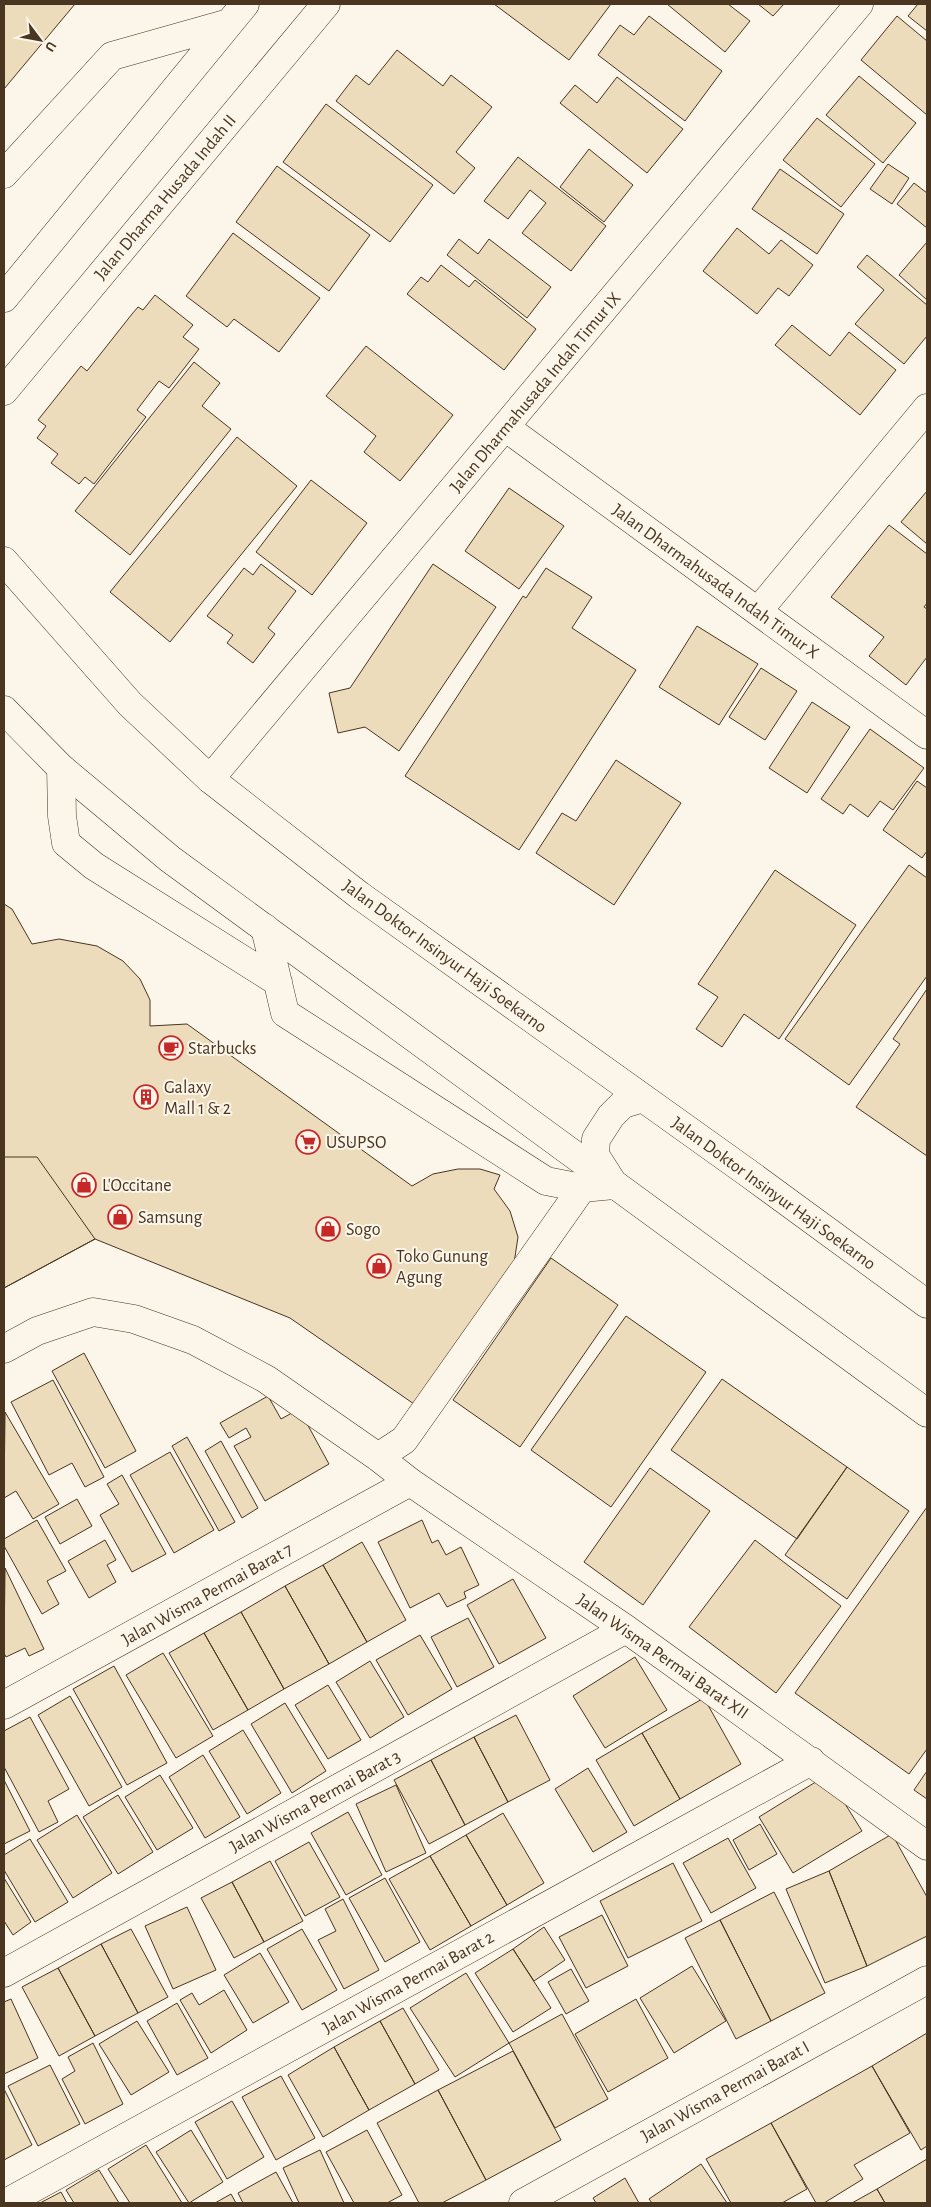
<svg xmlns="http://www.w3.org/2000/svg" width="931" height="2207" font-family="'Alegreya Sans',sans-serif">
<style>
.building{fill:#ecdcbc;stroke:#4a3520}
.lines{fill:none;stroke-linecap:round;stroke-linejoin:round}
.minor-casing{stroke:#4a3520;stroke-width:29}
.major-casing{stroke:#4a3520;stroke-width:29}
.minor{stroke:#fbf6e9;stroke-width:28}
.major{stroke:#fbf6e9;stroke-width:28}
.labels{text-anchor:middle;stroke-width:4;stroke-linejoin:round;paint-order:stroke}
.street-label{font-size:18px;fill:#4a3520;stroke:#fbf6e9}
.poi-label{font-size:18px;fill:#4a3520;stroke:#fbf6e9;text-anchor:start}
</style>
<rect width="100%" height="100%" fill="#fbf6e9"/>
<!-- building -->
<path class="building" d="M4,4H75L4,89Z
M494,4H611L569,60Z
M667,4H728L750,21L725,52Z
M758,4H784L773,16Z
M918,4H927V31L908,16Z
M649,16L722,71L685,121L598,55L620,25L634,35Z
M897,16L927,41V115L861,60Z
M397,50L443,86L451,75L492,107L456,152L475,168L454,194L336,101L356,75L369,85Z
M859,76L916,123L883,163L826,115Z
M617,77L683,129L647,173L560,103L575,85L597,103Z
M326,104L433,185L390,242L283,162Z
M817,118L875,164L841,207L783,160Z
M589,149L633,185L604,222L560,187Z
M518,157L606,226L571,271L522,233L546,203L530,190L508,219L484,201Z
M888,164L909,178L892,204L870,189Z
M277,166L370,235L329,291L236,222Z
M780,169L844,214L817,254L752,209Z
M914,183L927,193V228L897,204Z
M737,228L769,254L781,240L813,265L789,296L778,288L757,314L703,271Z
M233,233L320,298L279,352L234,319L227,327L186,296Z
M459,239L478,254L489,239L551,287L527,318L447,255Z
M927,242V300L899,275Z
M867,255L927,305V336L904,364L855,324L884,290L857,267Z
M441,265L469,287L475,280L536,329L504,370L407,294L421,277L428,282Z
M155,295L193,325L183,337L199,349L169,388L159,381L137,410L146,417L94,484L85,477L79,484L51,463L58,454L37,438L46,426L38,420L81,366L87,371L132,314L138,307L143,310Z
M792,325L830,356L849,332L896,370L860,415L775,345Z
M366,346L453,415L400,481L364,452L376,436L326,396Z
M194,362L220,383L202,406L231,429L130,555L75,511Z
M237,437L297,486L170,642L110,592Z
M311,480L367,523L312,595L256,552Z
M509,488L564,526L519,589L465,551Z
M927,491V544L901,522Z
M889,525L927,554V603L924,607L927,609V657L906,685L869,656L884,637L831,597Z
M261,564L296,591L268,628L275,634L253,663L227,643L233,635L207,616L244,568L253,575Z
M433,564L496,607L399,751L365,727L338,733L329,693L350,688Z
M546,568L592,597L572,628L636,670L519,850L405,776L523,596L526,598Z
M697,626L758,664L719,725L659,687Z
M761,668L797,691L765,740L729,717Z
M812,702L850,727L807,793L769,768Z
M870,729L924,768L893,810L880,801L868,817L850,804L843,814L821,799Z
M616,760L681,803L614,905L536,853L562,813L576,821Z
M917,781L927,788V851L922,858L883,830Z
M909,865L927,878V976L849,1085L785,1039Z
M775,870L856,925L779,1039L744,1014L722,1047L696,1029L718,997L698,984Z
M4,904L12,909L32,944L59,939L97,946L123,961L140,979L150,1000V1026L187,1024L412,1186L433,1174L458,1169H480L500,1175L494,1189L510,1211L518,1237L513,1270L414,1404L290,1318L95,1239L4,1288Z
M927,989V1156L856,1107L900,1044L893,1039Z
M4,1157H37L95,1239L4,1288Z
M551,1258L618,1305L520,1447L453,1400Z
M626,1316L706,1372L611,1507L531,1450Z
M84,1353L136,1451L105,1468L52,1371Z
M722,1379L847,1467L797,1539L671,1450Z
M53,1380L104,1477L85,1487L72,1463L49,1475L11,1402Z
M268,1396L281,1419L299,1409L329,1464L265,1501L234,1446L251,1437L246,1428L229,1438L220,1423Z
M5,1412L59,1504L33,1519L16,1491L4,1498Z
M187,1437L235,1522L219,1531L172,1446Z
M221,1441L258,1508L242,1518L205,1451Z
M170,1452L214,1530L174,1553L130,1475Z
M847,1467L909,1511L847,1599L785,1555Z
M650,1468L710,1511L643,1605L584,1562Z
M122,1475L166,1554L132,1572L100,1515L119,1504L107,1484Z
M77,1499L92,1526L60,1544L45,1517Z
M927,1507V1749L909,1774L795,1693Z
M37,1520L66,1571L47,1581L59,1604L42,1614L4,1546V1539Z
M422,1520L432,1543L438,1540L446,1555L461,1547L479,1585L464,1592L466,1598L447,1607L439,1593L410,1608L378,1542Z
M105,1540L116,1560L107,1565L116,1582L89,1598L68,1561Z
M755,1540L841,1606L776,1693L689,1627Z
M362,1542L406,1620L367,1642L323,1565Z
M323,1565L367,1642L329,1664L285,1586Z
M5,1568L44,1649L29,1656L25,1648L6,1657L4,1653Z
M513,1579L546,1638L499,1664L467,1605Z
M285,1586L329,1664L284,1689L241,1612Z
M241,1612L284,1689L248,1710L204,1633Z
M468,1618L494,1667L457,1687L431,1637Z
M204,1633L248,1710L213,1730L169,1653Z
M420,1635L452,1689L408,1715L376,1660Z
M163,1653L213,1736L176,1758L126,1675Z
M635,1657L667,1710L605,1748L573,1696Z
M370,1661L404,1717L370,1738L336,1682Z
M114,1666L167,1763L127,1785L73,1689Z
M328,1685L361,1740L328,1759L295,1705Z
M70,1696L122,1787L89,1806L38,1715Z
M704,1698L741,1764L680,1799L642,1733Z
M285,1703L326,1771L292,1793L251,1724Z
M516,1715L550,1780L508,1802L474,1737Z
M30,1717L69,1789L48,1801L58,1822L39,1832L4,1767V1731Z
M243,1730L281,1793L247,1814L209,1751Z
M642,1733L680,1799L634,1826L596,1760Z
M474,1737L508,1802L465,1825L431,1760Z
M203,1755L240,1817L205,1838L169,1777Z
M431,1760L465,1825L429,1844L394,1780Z
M588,1768L627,1832L593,1852L555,1789Z
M927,1771V1799L914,1790Z
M160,1775L193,1828L157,1850L125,1797Z
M827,1775L862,1831L793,1873L759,1817Z
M4,1780L30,1831L4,1844Z
M396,1785L426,1853L386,1872L356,1804Z
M118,1795L153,1852L118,1874L83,1817Z
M348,1812L382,1875L346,1895L311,1833Z
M503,1813L544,1883L507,1905L466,1835Z
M77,1815L112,1873L73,1898L37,1840Z
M760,1824L777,1854L749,1870L733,1840Z
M892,1834L927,1897V1936L867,1966L829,1871Z
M466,1835L507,1905L471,1926L430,1856Z
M728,1838L756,1888L711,1913L683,1863Z
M30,1839L68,1902L35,1922L4,1870V1855Z
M309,1842L340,1897L305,1916L275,1861Z
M430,1856L471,1926L430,1950L389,1879Z
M270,1861L303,1921L264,1942L232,1882Z
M673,1863L702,1921L628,1958L600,1901Z
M829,1871L867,1966L825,1983L786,1889Z
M4,1878L31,1922L13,1935L4,1921Z
M385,1878L420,1942L385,1962L349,1898Z
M232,1882L264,1942L234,1958L201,1898Z
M774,1892L825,1993L771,2021L720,1920Z
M343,1899L379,1970L344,1989L318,1940L336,1931L325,1909Z
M187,1907L216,1970L173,1989L145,1926Z
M602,1915L628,1966L586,1988L559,1937Z
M720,1920L771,2021L736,2039L685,1938Z
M544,1927L565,1960L534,1981L513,1949Z
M131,1929L168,1997L138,2013L101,1944Z
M302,1929L337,1990L302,2010L267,1949Z
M101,1944L138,2013L95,2036L58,1968Z
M513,1949L551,2008L513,2032L475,1973Z
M260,1953L289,2002L253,2023L224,1975Z
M692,1966L726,2021L674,2053L640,1998Z
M58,1968L95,2036L59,2056L22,1987Z
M571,1969L589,2001L566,2014L548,1982Z
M466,1973L509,2043L455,2077L410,2008Z
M224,1990L247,2030L211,2053L180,2000L192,1993L199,2005Z
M11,1999L38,2058L4,2074V2002Z
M636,1999L668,2058L608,2092L575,2034Z
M177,2003L208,2058L177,2075L147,2021Z
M403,2008L439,2070L415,2084L380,2021Z
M562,2014L608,2099L555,2128L509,2043Z
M137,2021L169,2072L131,2095L99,2044Z
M380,2021L415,2084L369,2110L334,2047Z
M927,2033V2146L921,2150L872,2066Z
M93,2043L123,2104L85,2124L62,2079L75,2071L68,2057Z
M334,2047L369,2110L323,2137L288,2075Z
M513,2051L561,2140L486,2180L438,2090Z
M50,2065L80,2124L38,2146L8,2086Z
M872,2066L910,2133L854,2165L863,2179L824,2203H816L771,2123Z
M281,2076L315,2138L276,2160L242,2097Z
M4,2089L32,2145L4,2160Z
M438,2090L486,2180L442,2203H419L377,2123Z
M232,2101L264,2157L227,2179L195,2122Z
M771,2123L807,2189L782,2203H731L706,2159Z
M191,2130L223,2182L189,2203L156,2152Z
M367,2130L402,2195L387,2203H354L326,2152Z
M146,2145L182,2203H130L108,2169Z
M320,2150L344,2203H299L283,2168Z
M927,2159V2203H885L877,2189Z
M701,2164L727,2203H652L649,2199Z
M99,2170L119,2203H74L66,2190Z
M276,2172L293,2203H243L238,2193Z
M625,2178L639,2203H596L593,2198Z
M877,2189L885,2203H852Z
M61,2192L67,2203H40Z
M231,2194L236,2203H215Z"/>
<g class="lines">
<!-- minor casing -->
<g class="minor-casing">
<path id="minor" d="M4,174L112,56L229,23
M4,298L245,4
M4,391L326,4
M505,427L927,735
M758,611L927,408
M61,768L62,816L66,843L94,866L278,982
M210,779L859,4
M265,928L285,1013L546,1181L582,1188L614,1185
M4,1349L37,1331L93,1312L134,1319L193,1340L266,1379L378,1457L410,1482L626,1629L927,1846
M378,1457L404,1440L582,1188
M4,1705L410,1482
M4,1973L626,1629
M6,2203L811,1761
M523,2203L927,1980"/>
</g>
<!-- major casing -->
<g class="major-casing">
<path id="major" d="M4,561L130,704L210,779L359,895L748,1173L927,1304
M4,710L61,768L170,859L927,1413
M611,1180L595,1155L596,1139L611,1116L623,1104L643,1098"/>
</g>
<!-- minor -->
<use href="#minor" class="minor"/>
<!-- major -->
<use href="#major" class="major"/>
</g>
<!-- icons -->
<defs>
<g id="cafe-ring" transform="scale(1.25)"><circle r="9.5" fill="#fbf6e9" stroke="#c62828" stroke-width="1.5"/><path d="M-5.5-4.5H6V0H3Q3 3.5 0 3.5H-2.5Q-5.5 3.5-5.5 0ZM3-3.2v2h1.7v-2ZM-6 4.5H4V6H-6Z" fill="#c62828"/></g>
<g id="building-ring" transform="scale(1.25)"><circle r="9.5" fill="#fbf6e9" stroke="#c62828" stroke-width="1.5"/><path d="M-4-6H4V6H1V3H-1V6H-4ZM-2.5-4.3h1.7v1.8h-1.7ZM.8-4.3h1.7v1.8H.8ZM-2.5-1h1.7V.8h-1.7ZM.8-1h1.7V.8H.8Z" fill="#c62828"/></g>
<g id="supermarket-ring" transform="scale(1.25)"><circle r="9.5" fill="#fbf6e9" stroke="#c62828" stroke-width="1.5"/><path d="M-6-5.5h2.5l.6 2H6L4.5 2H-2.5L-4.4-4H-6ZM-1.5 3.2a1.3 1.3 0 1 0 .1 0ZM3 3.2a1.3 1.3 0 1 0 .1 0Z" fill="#c62828"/></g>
<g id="shop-ring" transform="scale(1.25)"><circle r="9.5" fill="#fbf6e9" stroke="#c62828" stroke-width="1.5"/><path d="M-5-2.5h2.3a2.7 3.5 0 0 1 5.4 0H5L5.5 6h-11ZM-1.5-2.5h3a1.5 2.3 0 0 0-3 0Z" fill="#c62828"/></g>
</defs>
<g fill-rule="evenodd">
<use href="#cafe-ring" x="171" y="1048"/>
<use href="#building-ring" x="146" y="1097"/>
<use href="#supermarket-ring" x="308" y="1142"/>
<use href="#shop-ring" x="84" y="1185"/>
<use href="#shop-ring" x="120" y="1217"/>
<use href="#shop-ring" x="328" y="1229"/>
<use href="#shop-ring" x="379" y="1266"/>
</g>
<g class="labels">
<!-- street labels -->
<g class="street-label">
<text transform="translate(165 197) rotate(-50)" y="6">Jalan Dharma Husada Indah II</text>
<text transform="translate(535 392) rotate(-50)" y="6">Jalan Dharmahusada Indah Timur IX</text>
<text transform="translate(716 581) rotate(36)" y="6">Jalan Dharmahusada Indah Timur X</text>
<text transform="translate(445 956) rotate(36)" y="6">Jalan Doktor Insinyur Haji Soekarno</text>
<text transform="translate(774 1193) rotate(36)" y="6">Jalan Doktor Insinyur Haji Soekarno</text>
<text transform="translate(207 1594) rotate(-29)" y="6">Jalan Wisma Permai Barat 7</text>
<text transform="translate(663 1656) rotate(35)" y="6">Jalan Wisma Permai Barat XII</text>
<text transform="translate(315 1801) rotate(-29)" y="6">Jalan Wisma Permai Barat 3</text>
<text transform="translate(408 1982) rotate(-29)" y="6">Jalan Wisma Permai Barat 2</text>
<text transform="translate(725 2091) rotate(-29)" y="6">Jalan Wisma Permai Barat I</text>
</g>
<!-- poi labels -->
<g class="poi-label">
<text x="188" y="1054">Starbucks</text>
<text x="164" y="1093">Galaxy<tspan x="164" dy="21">Mall 1 &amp; 2</tspan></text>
<text x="326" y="1148">USUPSO</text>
<text x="102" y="1191">L'Occitane</text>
<text x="138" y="1223">Samsung</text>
<text x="346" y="1235">Sogo</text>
<text x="396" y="1262">Toko Gunung<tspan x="396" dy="21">Agung</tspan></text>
</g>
</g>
<!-- border -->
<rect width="931" height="2207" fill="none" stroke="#4a3520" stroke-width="10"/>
<!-- north arrow -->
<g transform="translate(40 40) rotate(122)" stroke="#fbf6e9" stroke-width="4" paint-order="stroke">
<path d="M0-4L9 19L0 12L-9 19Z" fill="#4a3520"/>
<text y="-8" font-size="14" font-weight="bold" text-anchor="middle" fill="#4a3520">U</text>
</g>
</svg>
